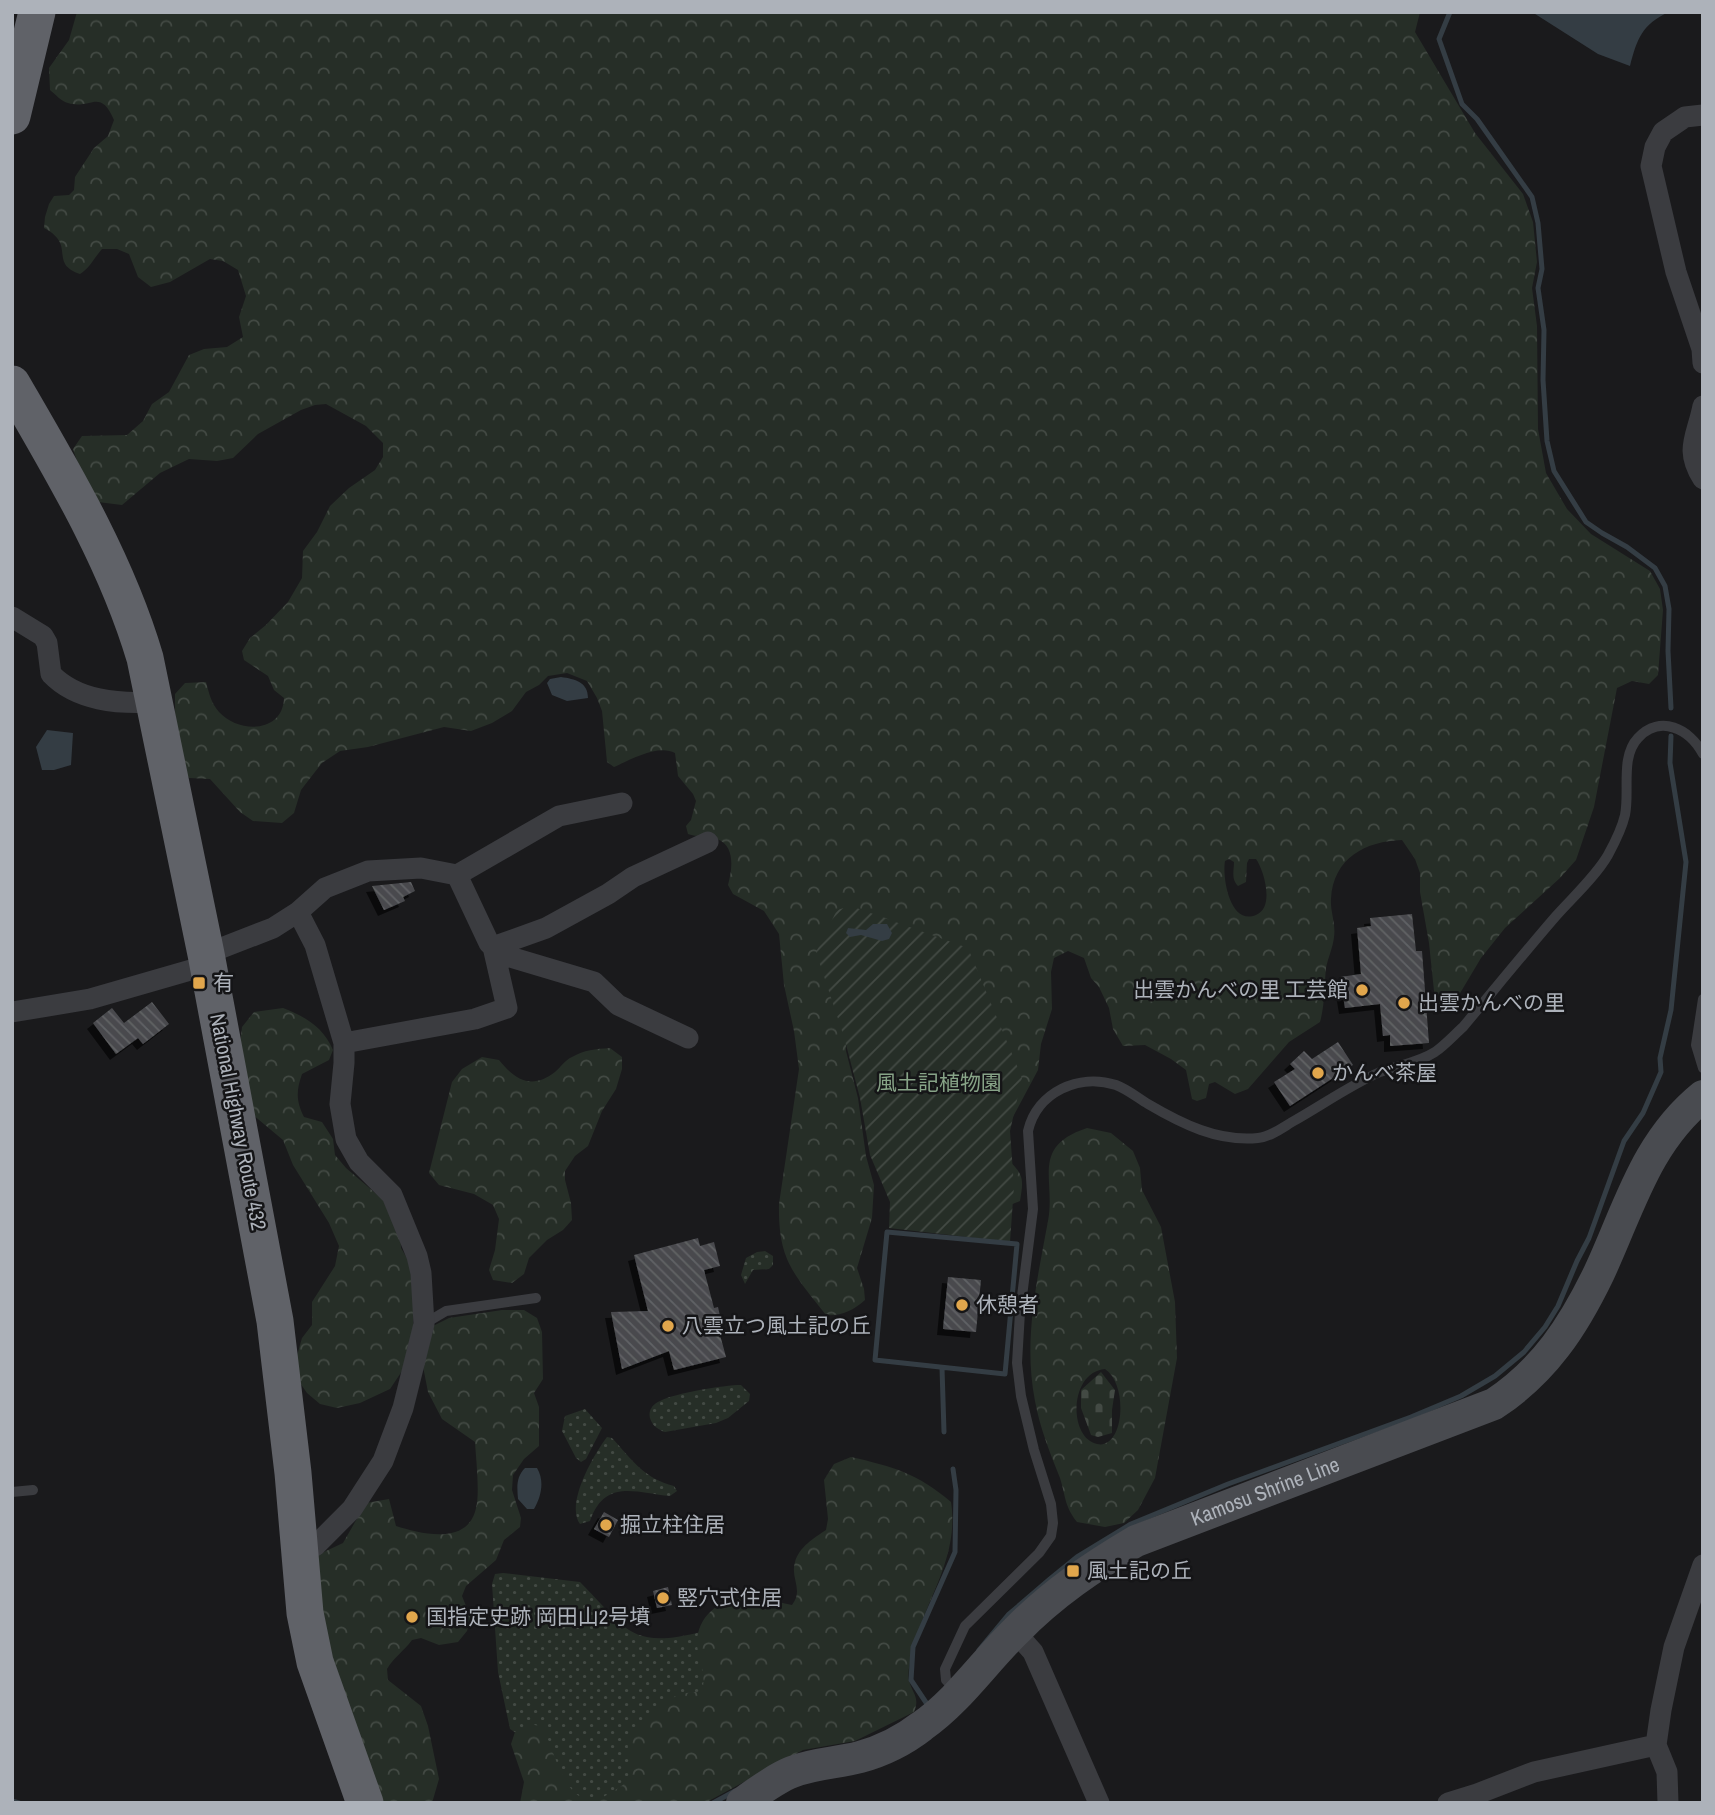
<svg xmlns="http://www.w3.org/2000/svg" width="1715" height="1815" font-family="'Archivo Narrow','Noto Sans JP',sans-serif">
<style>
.grass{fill:url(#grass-dots)}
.forest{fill:url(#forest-crowns);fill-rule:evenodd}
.cemetery{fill:url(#cemetery-stones)}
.garden{fill:url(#garden-furrows)}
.water{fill:#343d44}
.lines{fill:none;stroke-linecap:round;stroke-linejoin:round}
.stream{stroke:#343d44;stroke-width:5}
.building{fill:url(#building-back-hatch);filter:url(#shadow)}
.service{stroke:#3b3c40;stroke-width:10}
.minor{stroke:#3b3c40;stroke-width:21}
.secondary{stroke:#494b50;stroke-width:32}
.trunk{stroke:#606268;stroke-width:37}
.poi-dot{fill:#e1a64c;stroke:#151517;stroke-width:2.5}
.labels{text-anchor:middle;stroke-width:5;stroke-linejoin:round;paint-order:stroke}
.poi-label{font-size:21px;fill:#adb2ba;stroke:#151517;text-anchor:start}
.park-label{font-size:21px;fill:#87a387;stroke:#151517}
.street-label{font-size:21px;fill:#adb2ba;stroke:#151517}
</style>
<defs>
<pattern id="grass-dots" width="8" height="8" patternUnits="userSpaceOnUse" patternTransform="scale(1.75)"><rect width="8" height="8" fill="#262e27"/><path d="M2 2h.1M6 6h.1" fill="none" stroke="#434a44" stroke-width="1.8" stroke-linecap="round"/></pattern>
<pattern id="forest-crowns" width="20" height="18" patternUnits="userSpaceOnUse" patternTransform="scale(1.75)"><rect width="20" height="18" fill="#262e27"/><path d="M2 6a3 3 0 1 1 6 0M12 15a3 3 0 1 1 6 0" fill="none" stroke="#434a44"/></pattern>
<pattern id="cemetery-stones" width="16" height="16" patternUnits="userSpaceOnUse" patternTransform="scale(1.75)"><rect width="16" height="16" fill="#262e27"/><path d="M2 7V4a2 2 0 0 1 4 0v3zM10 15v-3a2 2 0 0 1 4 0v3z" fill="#434a44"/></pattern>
<pattern id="garden-furrows" width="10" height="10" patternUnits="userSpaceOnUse" patternTransform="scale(1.75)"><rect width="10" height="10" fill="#262e27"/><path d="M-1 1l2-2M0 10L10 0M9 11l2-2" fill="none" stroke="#434a44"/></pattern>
<pattern id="building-back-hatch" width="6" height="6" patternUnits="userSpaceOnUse" patternTransform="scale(1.75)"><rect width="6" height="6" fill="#494a4e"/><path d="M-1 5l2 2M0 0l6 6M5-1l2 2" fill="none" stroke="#616265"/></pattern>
<filter id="shadow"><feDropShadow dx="-6" dy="6" stdDeviation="0" flood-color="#0009"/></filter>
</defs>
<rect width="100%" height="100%" fill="#1a1a1c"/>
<!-- grass -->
<path class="grass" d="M765,1251L773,1256V1265L769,1269L753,1270L745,1284L741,1275L746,1258L757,1252Z
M741,1385L750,1394L749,1401L728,1418L716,1423L665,1432C659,1430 652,1426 650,1418C648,1410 653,1404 660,1401C675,1393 724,1385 741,1385Z
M585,1409L602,1428L586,1459L581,1462L576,1458L562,1431L565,1416Z
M607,1437L612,1438C632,1460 645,1479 674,1486L677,1491L670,1496C636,1493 605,1478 590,1521L580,1524C565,1504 594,1454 607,1437Z
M503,1573L580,1582C626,1628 629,1650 701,1632L710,1679L705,1695L633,1764L632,1774L625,1787L599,1801L590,1803L572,1795L516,1733L510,1729L498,1672L492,1584L495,1574Z"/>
<!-- forest -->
<path class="forest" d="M77,12H1420L1415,32L1475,133L1523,194L1533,222L1537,262L1532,288L1537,326L1538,429L1546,473L1567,509L1591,534L1650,571L1660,589L1663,610L1658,675L1649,684L1632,681L1617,688L1594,807L1576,860L1560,878L1505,928L1481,958L1453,1005L1445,1012L1436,1010L1429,943L1420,892V873L1415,859L1402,840C1366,841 1333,858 1331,899C1330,911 1336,924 1334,937C1333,947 1328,958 1326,968C1324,987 1325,1004 1320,1022L1289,1042L1248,1089L1235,1094L1215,1082L1209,1084L1206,1098L1197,1101L1192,1099L1186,1070L1171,1059L1145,1045L1123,1046L1113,1029L1109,1008L1099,987L1091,978L1084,958L1068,951L1054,958L1051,972L1052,1009L1041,1044L1038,1070L1007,1128L1009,1161C1025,1175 1023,1182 1020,1201L1003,1208L846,1008V1051L858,1098L866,1156L874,1185L872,1218L857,1268L864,1289L865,1300C853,1311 841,1316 826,1315C793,1273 778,1260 779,1204L799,1069L794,1031L784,985L779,934L764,911L733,894L728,885C732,870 736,846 717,839C708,836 697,837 688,834L686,826L691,820L696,801L693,794L678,776L675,753C658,744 630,760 614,767L607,762L602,711L597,698L587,681L567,673L548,676L539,685L526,692L512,711L492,723L471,731L444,727L368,747L340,751L322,763L311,777L301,790L294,813L282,823L253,821L240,812L210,779L189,778C175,753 175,722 175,694L185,683L206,682C209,693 211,703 219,712C239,734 283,733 284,698L274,690L268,676L244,660L242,651L250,638L266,625L288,602L302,578L303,551L317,532L330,506L349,488L375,470L383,457V443L366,426L326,404L315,405L301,410L258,434L233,458L217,461L189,459L160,473L122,505L98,502L84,482L73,449L82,436L127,435L143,421L152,404L169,392L189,355L204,349L227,347L243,337L239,317L246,296L238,270L223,261L210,259L170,282L151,287L138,277L129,254L117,249H102C94,258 90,268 80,274C48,263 77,245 44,228L45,217L49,204L54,196L69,195L74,190L75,177L94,148L108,136L114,120C100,87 91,110 68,103C62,102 55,94 50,90L49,68L69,40ZM1229,859L1234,862C1234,871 1231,879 1238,886L1246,882L1247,863L1249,859H1256C1264,870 1275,908 1256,915C1230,926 1222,878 1225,861Z
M283,1008C306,1017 323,1027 333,1050L329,1060L302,1074C296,1091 296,1101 304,1117L322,1122L333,1139L335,1155L346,1168L387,1203L400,1229L401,1248L414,1270L413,1334L404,1368L390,1389L360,1403L337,1408L320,1404L307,1393L298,1380L296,1359L302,1338L312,1325V1302L335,1266L339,1246L329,1223L293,1165L283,1140L252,1114L240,1045L242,1027L254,1012Z
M610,1048L622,1057V1069L616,1089L602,1111L588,1146L575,1156L565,1171V1180L571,1203L572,1220L563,1230L547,1240L529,1258L524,1274L512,1283L493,1280L489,1270L495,1250L499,1219L493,1205L474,1194L439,1185L429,1173L452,1082L462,1069L482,1057L499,1060C515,1080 532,1090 555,1072C561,1067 565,1060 572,1057C584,1050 596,1049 610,1048Z
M1087,1128L1111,1133L1133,1151L1140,1168L1142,1190L1161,1227L1175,1302L1177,1358L1155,1478L1138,1510L1124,1523L1105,1527L1077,1522C1064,1505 1066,1497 1060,1478C1050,1453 1040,1428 1035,1401C1023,1340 1037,1281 1048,1221C1056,1179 1030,1147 1087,1128ZM1105,1369C1129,1385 1124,1450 1097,1444C1068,1438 1069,1372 1105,1369Z
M502,1310H524L537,1318L542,1332L543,1379L534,1393L539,1407V1446L524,1459L513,1475L512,1490L521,1518L520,1527L504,1540L496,1560L466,1586L462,1596L466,1606L472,1612L467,1631L458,1642L439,1645L421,1638L412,1640C404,1651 394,1657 387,1669L388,1680L421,1706L428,1726L439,1779L432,1803H376L329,1683L309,1559L343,1543L366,1503L389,1499L396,1526C421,1534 468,1546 476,1508C480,1494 476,1458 475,1442L442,1419L428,1392L421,1356L431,1327L449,1318Z
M851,1457C894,1467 917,1473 951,1502C960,1559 923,1602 912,1654C910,1662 907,1674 909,1681C913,1694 920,1698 914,1712L855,1741L803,1750L705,1803H520L524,1782L511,1744L515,1732C525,1725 532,1722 543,1728C556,1753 566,1815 605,1796C615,1790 625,1786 630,1776C636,1762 622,1751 631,1735C633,1731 672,1698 676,1696C683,1692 694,1693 702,1691C707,1673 698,1660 697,1643C697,1617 719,1599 743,1598C759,1597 777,1602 792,1605C804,1590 790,1578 795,1562C799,1547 814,1538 826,1530L828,1519L824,1480L834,1464Z"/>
<!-- cemetery -->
<path class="cemetery" d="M1101,1372L1115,1390L1112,1410V1433L1098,1437L1091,1435L1081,1408V1390Z"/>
<!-- garden -->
<path class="garden" d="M851,906L968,948L1022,1078L1010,1131L1014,1186L1010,1242L889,1228L890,1202L870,1155L860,1098L844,1037L816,952L837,910Z"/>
<!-- water -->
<path class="water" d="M1532,12H1669C1642,24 1637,39 1630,66L1598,54Z
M561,677C575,679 588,682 588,698L567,701L552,695L547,683L550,679Z
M47,730L73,733L71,765L54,770H42L36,747Z
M873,924H887L892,933L889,939L882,941L861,935L850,937L846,933L848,928L866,930Z
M525,1468H537C545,1481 541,1497 534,1509H527L518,1499C517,1487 516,1477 525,1468Z"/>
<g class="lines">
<!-- stream -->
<path class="stream" d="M1450,12L1439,39L1462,104L1477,119L1532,197L1538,223L1542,269L1538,288L1544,330L1543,380L1547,441L1554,471L1586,522L1602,533L1627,547L1655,568L1665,586L1669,609L1668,651L1671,708
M887,1232L1017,1244L1005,1374L875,1360Z
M942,1368L944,1432
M979,1650L1008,1615L1050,1579L1077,1557L1131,1524L1228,1484L1411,1417L1461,1396L1495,1376L1524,1352L1545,1327L1558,1306L1577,1261L1589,1238L1624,1141L1643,1113L1661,1072L1660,1058L1671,1010L1686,862L1670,763L1671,736
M929,1707L911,1680L913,1647L955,1552L956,1490L953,1469
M12,1801L19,1803
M713,1803L735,1791"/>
</g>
<!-- building -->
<path class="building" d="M411,882L415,891L403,897L405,901L384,910L372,886Z
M1412,914L1416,951H1422L1429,1043L1390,1046V1035L1383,1036L1380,1004L1345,1008L1340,977L1361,974L1357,928L1371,926L1370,918Z
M152,1002L169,1024L143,1044L138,1038L116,1054L93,1023L112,1008L124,1023Z
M1338,1042L1353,1065L1290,1106L1274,1082L1295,1069L1290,1064L1304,1051L1312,1059Z
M698,1238L700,1246L714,1242L720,1266L704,1270L714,1308L718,1307L723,1330L719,1331L726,1357L674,1370L669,1351L622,1369L611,1312L648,1311L634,1255Z
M948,1277L981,1280L976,1332L943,1329Z
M604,1512L618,1520L609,1537L594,1529Z
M668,1587L672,1605L657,1608L653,1591Z"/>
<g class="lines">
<!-- service -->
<path class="service" d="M1703,999L1696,1045L1703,1068
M424,1324L446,1311L536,1298
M12,1492L33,1490
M957,1691L946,1680L945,1669L965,1626L1039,1553L1051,1536L1053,1523L1051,1504L1034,1450L1021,1396L1017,1363L1020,1312L1033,1209L1028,1131C1037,1092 1079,1073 1116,1085C1127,1089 1138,1098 1148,1104C1182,1124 1218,1142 1258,1138C1270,1137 1282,1128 1292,1122C1319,1107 1352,1084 1380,1072C1399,1065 1418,1063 1435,1052C1445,1045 1454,1035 1463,1027C1494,990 1524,953 1556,916C1572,898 1596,876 1608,855C1614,844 1622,828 1625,815C1630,791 1620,757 1638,738C1660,714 1690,729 1703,754"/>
<!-- minor -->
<path class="minor" d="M1703,115L1685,117L1663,132L1655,147L1651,166L1676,272L1702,349L1703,363
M1703,406C1697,437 1684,449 1703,479
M12,617L43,636L47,643L51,674C77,701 118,704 154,702
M457,875L489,943L500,954L594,982L618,1005L688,1038
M298,912L315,945L344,1043V1063L340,1104L346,1139L359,1162L392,1195L417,1256L421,1273L424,1324L403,1408L383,1461L352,1509L315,1546L299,1549
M206,954L273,928L298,912L325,888L368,871L421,868L457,875L559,816L622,803
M12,1012L90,999L208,965
M344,1043L475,1019L507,1008L493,947L546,928L608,894L633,877L708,842
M1015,1632L1033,1652L1099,1803
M1448,1803L1477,1794L1534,1772L1656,1745
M1668,1803L1667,1772L1656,1745L1661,1710L1674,1647L1703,1565"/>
<!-- secondary -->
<path class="secondary" id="s1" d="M742,1803C758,1792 774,1779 792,1772C814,1763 838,1763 860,1757C882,1751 904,1740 922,1726C959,1700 984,1662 1016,1631C1052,1594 1092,1567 1136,1541L1494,1404C1544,1371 1573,1327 1599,1273C1629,1209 1645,1143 1703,1096"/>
<!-- trunk -->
<path class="trunk" d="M12,116L37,12
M12,384C63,472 116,560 145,658L206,954L275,1321L293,1473L305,1613L315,1662L365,1803"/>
</g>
<!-- markers -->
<g class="poi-dot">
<rect x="192" y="976" width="14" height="14" rx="3.5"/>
<circle cx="1362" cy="990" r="7"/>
<circle cx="1404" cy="1003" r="7"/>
<circle cx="1318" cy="1073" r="7"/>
<circle cx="962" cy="1305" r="7"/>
<circle cx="668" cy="1326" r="7"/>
<circle cx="606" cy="1525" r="7"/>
<rect x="1066" y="1564" width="14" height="14" rx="3.5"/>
<circle cx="663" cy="1598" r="7"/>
<circle cx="412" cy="1617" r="7"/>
</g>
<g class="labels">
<!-- poi labels -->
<g class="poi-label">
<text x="213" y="990">有</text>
<text x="1348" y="997" text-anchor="end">出雲かんべの里 工芸館</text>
<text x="1418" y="1010">出雲かんべの里</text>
<text x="1332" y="1080">かんべ茶屋</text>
<text x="976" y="1312">休憩者</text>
<text x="682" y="1333">八雲立つ風土記の丘</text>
<text x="620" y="1532">掘立柱住居</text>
<text x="1087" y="1578">風土記の丘</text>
<text x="677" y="1605">竪穴式住居</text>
<text x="426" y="1624">国指定史跡 岡田山2号墳</text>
</g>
<!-- park labels -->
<g class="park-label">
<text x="939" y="1090">風土記植物園</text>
</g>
<!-- street labels -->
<g class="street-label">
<text transform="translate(238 1122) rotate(79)" y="7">National Highway Route 432</text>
<text dy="7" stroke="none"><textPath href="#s1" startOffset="621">Kamosu Shrine Line</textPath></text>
</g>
</g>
<!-- border -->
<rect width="1715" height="1815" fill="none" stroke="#adb2ba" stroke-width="28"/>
</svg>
